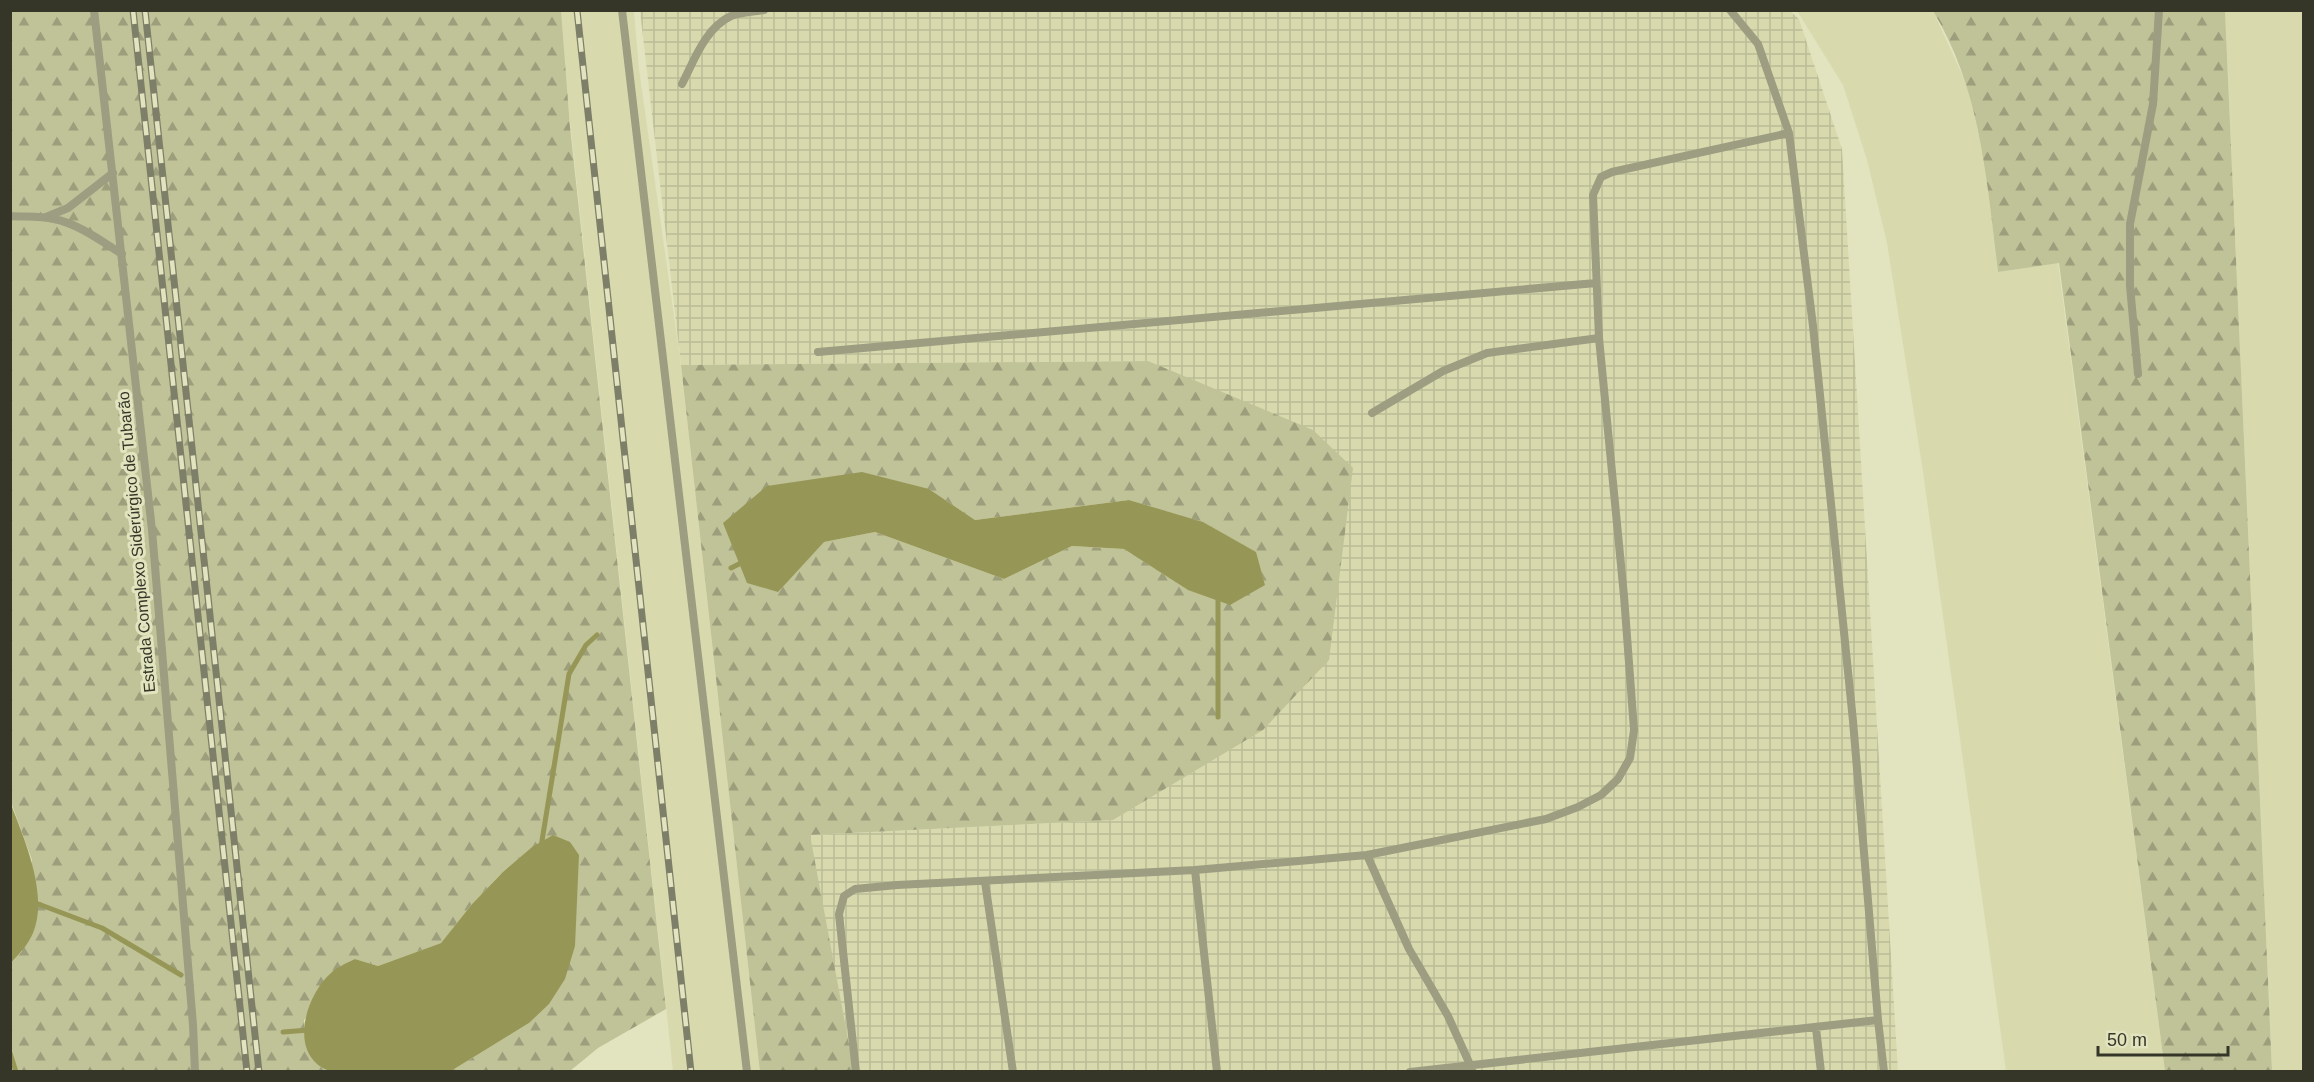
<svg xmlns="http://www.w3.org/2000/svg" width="2314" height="1082" font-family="Helvetica,sans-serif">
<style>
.built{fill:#d8daae}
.industrial{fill:url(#industrial-grid)}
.forest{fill:url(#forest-firs);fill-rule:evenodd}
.water{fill:#969756}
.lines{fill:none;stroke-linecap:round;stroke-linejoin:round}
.stream{stroke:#969756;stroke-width:5}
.service{stroke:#9c9d81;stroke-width:8}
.rail-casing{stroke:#7e7f68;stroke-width:7}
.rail{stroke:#e2e4bf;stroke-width:4.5;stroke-dasharray:14;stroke-linecap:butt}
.labels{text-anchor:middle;stroke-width:6;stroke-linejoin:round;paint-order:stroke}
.street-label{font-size:16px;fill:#353628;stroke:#e2e4bf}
</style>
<defs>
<pattern id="industrial-grid" width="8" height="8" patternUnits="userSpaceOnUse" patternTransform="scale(1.5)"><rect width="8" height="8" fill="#d8daae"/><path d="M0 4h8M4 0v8" fill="none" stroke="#babc96"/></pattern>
<pattern id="forest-firs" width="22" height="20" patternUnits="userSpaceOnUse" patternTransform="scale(1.5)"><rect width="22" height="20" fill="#c0c298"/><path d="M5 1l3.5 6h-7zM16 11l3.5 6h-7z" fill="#9d9e7c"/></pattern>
</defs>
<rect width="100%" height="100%" fill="#e2e4bf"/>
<!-- built -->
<path class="built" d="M558,11H634L639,69L681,365L760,1071H673Z
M1797,11H1933L1967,85L1984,157L1998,272L2058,262L2165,1071H2006L1922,465L1887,243L1867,160L1843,85Z
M2225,11H2303V1071H2272Z"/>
<!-- industrial -->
<path class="industrial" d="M640,11H1790L1799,19L1842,149L1898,1071H854L809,835L1113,820L1148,361L681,365Z"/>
<!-- forest -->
<path class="forest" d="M11,11H561L570,127L666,1009L598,1048L570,1071H451L529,1023L532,847L504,871L472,904L441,943L378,966L355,959L304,1020C306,1046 306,1057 329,1071H11V963L22,951L32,860L11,802Z
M1933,11H2225L2272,1071H2165L2059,263L1998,272C1987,183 1981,89 1933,11Z
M1148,361L1313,430L1353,468L1329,660L1263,730L1113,820L810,835L854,1071L760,1072L681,365ZM929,489L975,520L1129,500L1203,522L1255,552L1265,585L1188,590L1124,549L1072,546L1004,579L875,532L824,542Z"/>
<!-- water -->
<path class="water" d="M862,472L929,489L975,520L1129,500L1203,522L1256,552L1265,585L1230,605L1188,590L1124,549L1072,546L1004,579L875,532L824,542L778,592L747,583L723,523L767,486Z
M10,802C24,838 49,895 33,933C28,945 19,954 11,963Z
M553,835L570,842L579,855L575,946L565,979L549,1004L529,1023L451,1071H329C325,1069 320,1067 317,1064C291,1041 309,992 331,973C337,967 347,963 355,959L378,966L441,943L472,904L504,871L532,847Z"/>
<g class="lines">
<!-- stream -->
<path class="stream" d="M731,568L745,561
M1218,717V596
M541,847L569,674L586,645L597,635
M33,902L102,928L181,975
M283,1032L309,1030
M10,1053L16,1072"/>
<!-- service -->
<path class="service" d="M94,10L152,530L193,1025L195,1072
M622,10L747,1072
M1730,10L1758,44L1789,133L1813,326L1853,721L1878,1020L1884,1072
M682,84C694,61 705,28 731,16C741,12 754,12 764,10
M10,216C25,217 40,216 54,219C79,224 101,241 122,254
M46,217L68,208L113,173
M818,352L1596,283
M2138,374L2130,286V224L2153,104L2159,10
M1372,413L1443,371L1487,353L1599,338
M1367,855L1409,949L1448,1016L1472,1069
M1195,870L1217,1072
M985,882L1013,1072
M1816,1028L1821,1072
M856,1072L839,914L844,896L855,889L897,885L1195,870L1367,855L1546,819L1578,807L1601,795L1618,779L1630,758L1634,730L1624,596L1599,338L1593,195L1601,177L1612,172L1789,133
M1410,1072L1878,1020"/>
<!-- rail casing -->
<g class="rail-casing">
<path id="rail" d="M133,10L247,1072
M145,10L259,1072
M577,10L691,1072"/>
</g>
<!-- rail -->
<use href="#rail" class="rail"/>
</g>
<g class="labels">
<!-- street labels -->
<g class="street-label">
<text transform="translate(136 542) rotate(-95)" y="6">Estrada Complexo Siderúrgico de Tubarão</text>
</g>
</g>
<!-- border -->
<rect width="2314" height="1082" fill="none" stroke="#353628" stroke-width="24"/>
<!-- scale -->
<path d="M2098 1046v9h130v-9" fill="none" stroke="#353628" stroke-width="3"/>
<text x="2107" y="1046" font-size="18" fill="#353628" stroke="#e2e4bf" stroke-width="4.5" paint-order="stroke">50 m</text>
</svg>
